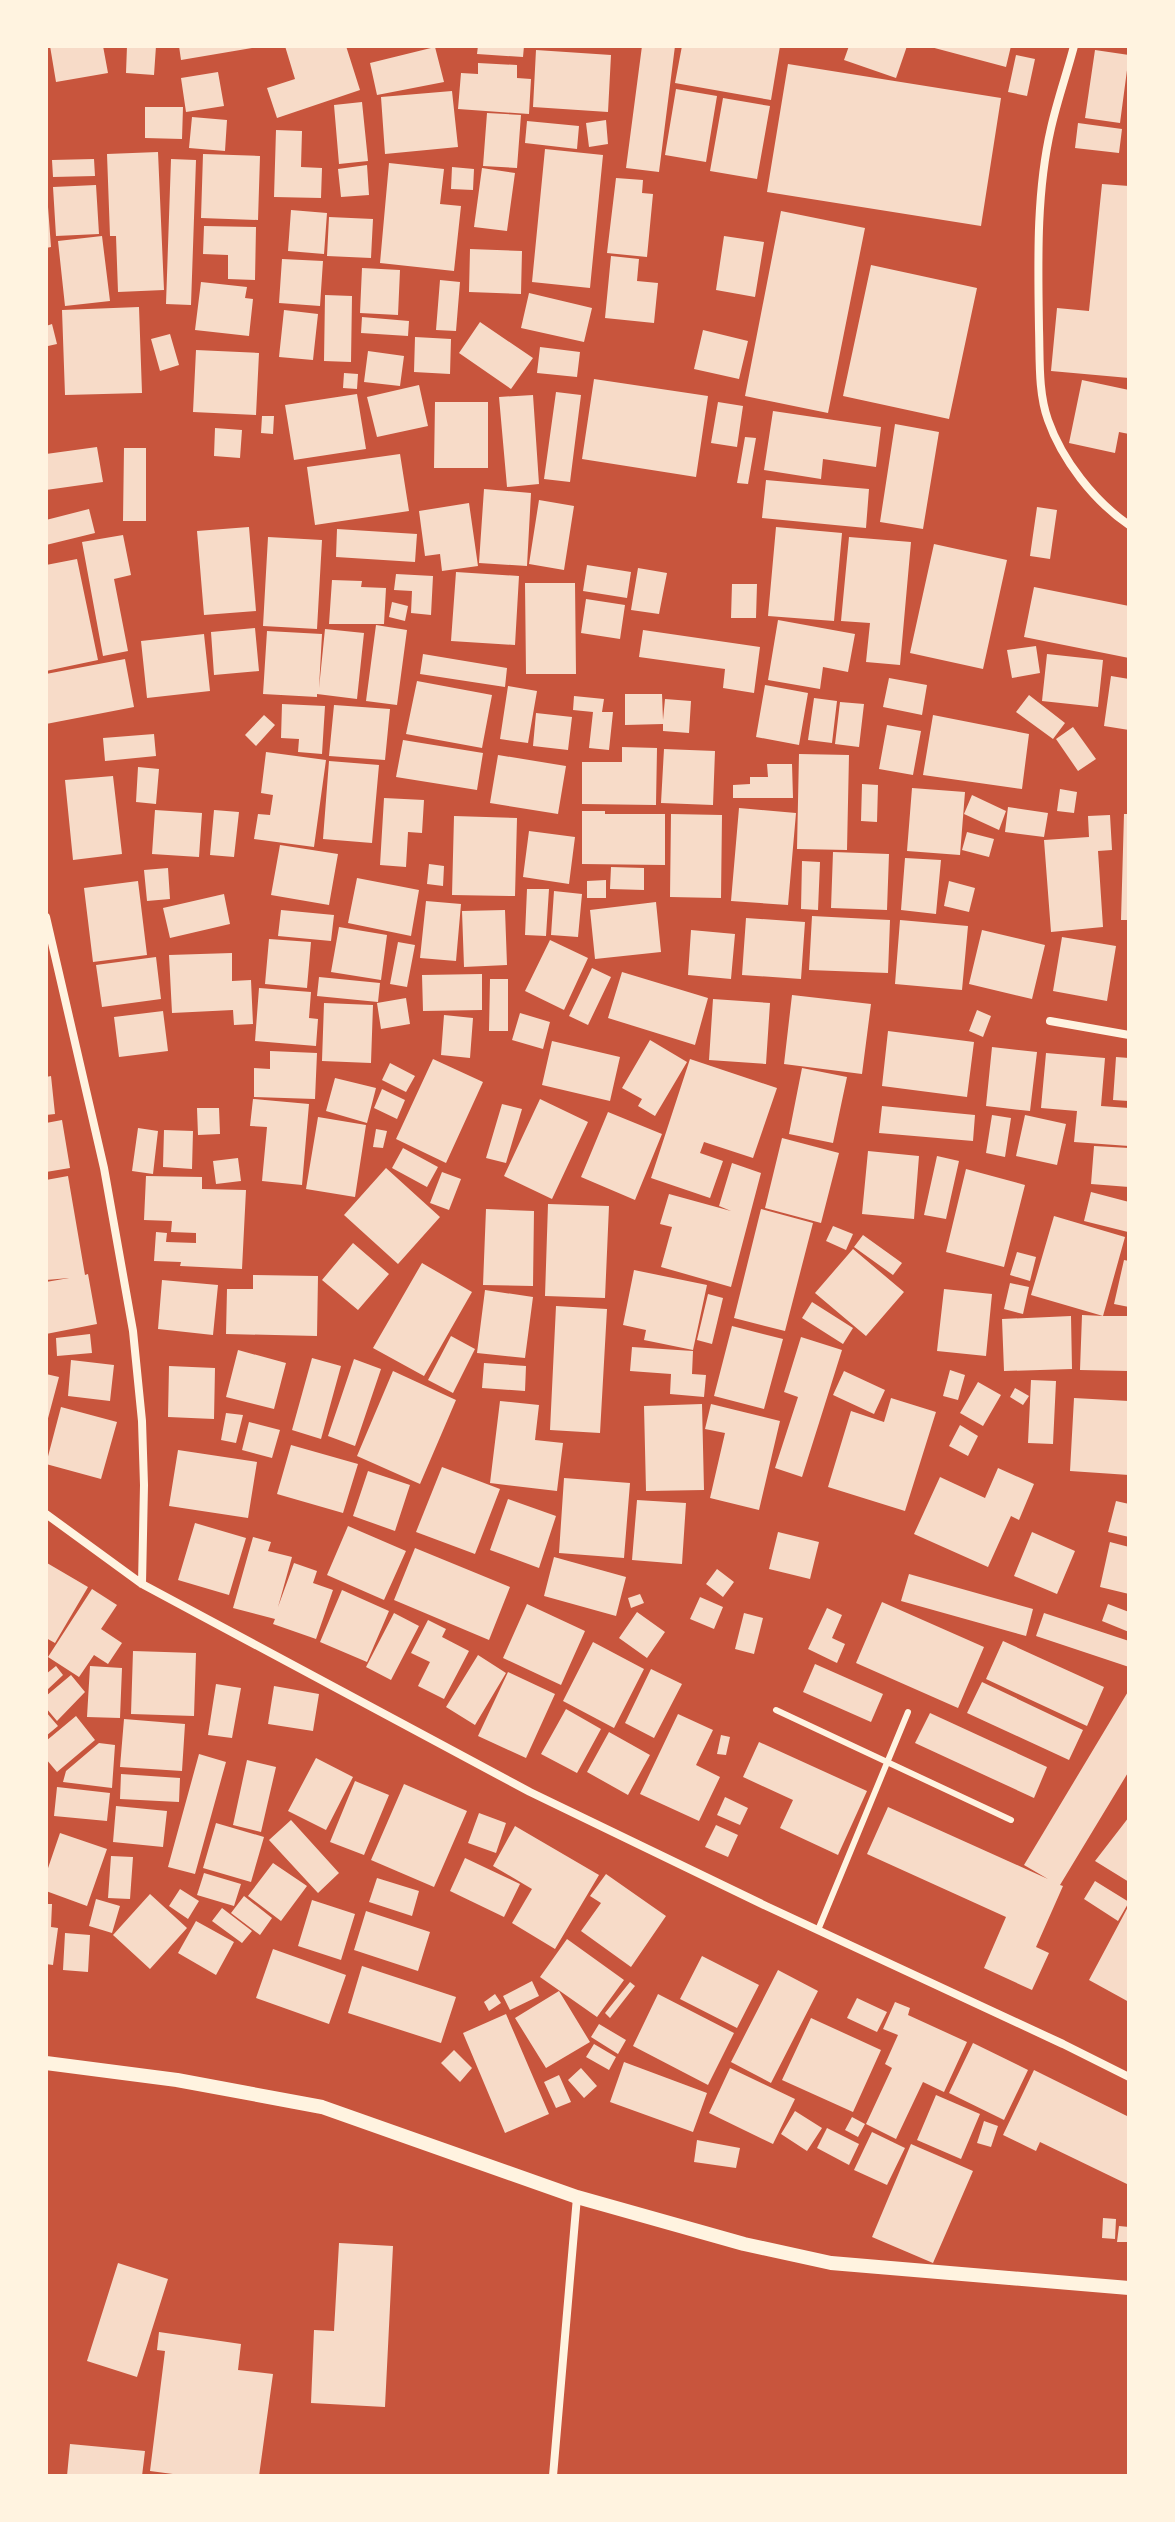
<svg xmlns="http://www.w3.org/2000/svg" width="1175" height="2522" font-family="'Golos Text',sans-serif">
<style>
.building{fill:#f7dbc8}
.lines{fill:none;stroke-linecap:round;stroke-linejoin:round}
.service{stroke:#fff3e0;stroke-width:6}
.minor{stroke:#fff3e0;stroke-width:8}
.tertiary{stroke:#fff3e0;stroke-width:14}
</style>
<rect width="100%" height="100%" fill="#c8553d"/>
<!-- building -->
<path class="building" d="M50,46H103L108,73L56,82Z
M127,46H156L154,75L126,73Z
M179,46H252V48L181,60Z
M285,46H346L360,90L277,118L267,88L295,79Z
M478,46H524L523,57L477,54Z
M642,46H675L659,172L626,168Z
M682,46H780L771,100L675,83Z
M849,46H907L896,78L844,60Z
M927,46H1011L1006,67Z
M435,47L444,82L377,95L370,63Z
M536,50L611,55L608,112L533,107Z
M1095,50L1129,55L1120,123L1085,118Z
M1016,55L1035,59L1027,96L1008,92Z
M478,63L517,65V78L531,79L529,114L458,109L461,73L478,74Z
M788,64L1001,98L981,226L767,192Z
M218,72L224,106L186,112L181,78Z
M676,89L717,96L706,162L665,155Z
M452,91L458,147L385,154L381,97Z
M723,98L770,106L757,179L710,171Z
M362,102L368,161L339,164L334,105Z
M145,107H183L182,139L145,138Z
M487,113L521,115L517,168L483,166Z
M192,117L227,120L225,151L189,148Z
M606,120L608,144L589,147L586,123Z
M527,121L579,126L577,149L525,143Z
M1078,123L1122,129L1119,153L1075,148Z
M276,130L302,131L301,167L322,168L321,198L274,197Z
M545,149L603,155L590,288L532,282Z
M158,152L164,290L118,292L116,236H110L107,154Z
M203,154L260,156L258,220L201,218Z
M94,159L95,176L53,177L52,160Z
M171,159L196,160L191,305L166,304Z
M389,163L444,169L440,204L461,206L454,271L380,263Z
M367,165L369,195L341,197L338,169Z
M452,167L474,169L473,190L451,189Z
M482,168L515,173L507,231L474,227Z
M616,178L643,180L642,193L653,194L647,257L607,253Z
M1102,184L1129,186V378L1051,371L1057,308L1089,311Z
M96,185L99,234L56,236L53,187Z
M46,207H48L51,247L46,248Z
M291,210L327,213L324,254L288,251Z
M781,211L865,228L828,413L745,396Z
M329,217L373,219L371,258L327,256Z
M204,226L256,227L255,280L228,279V255L203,254Z
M102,236L110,301L65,306L58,241Z
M724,236L764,242L755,297L716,290Z
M470,249L522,251L521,294L469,292Z
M611,256L639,259L637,281L658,283L654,323L605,318Z
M282,259L323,261L320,306L279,303Z
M871,265L977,288L949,419L843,396Z
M362,268L400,270L398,315L360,313Z
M440,280L460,282L456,331L436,330Z
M201,282L247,287L245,298L253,299L249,336L195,330Z
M529,293L592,308L584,342L521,328Z
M325,295L352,296L351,362L324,361Z
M139,307L142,393L65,395L62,310Z
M284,310L318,314L313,360L279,357Z
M362,317L409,321L408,336L361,333Z
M480,322L533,358L511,389L459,353Z
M52,324L57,344L48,346L46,326Z
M703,330L748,341L739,379L694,369Z
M170,334L179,365L160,371L151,339Z
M415,337L451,339L450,374L414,372Z
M540,347L580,352L577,377L537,373Z
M196,350L259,353L256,415L193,412Z
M368,351L404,356L400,386L364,382Z
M344,373L358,374L357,389L343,388Z
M594,379L708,396L696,477L582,459Z
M1082,380L1129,390V434L1119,432L1115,453L1069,443Z
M419,385L428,426L377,437L367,397Z
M556,392L581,395L570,482L544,479Z
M357,394L366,449L294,460L285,405Z
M533,395L539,484L507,487L499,397Z
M435,402H488V468H434Z
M718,402L743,406L737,447L711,443Z
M773,411L881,427L876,467L823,459L821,479L764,470Z
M262,416H274L273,434L261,433Z
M895,424L939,432L923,529L880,522Z
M215,428L242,430L240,458L214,456Z
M745,437L756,438L748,484L737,483Z
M97,447L103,482L46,490V454Z
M124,448H146V521H123Z
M400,454L409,511L315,525L307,467Z
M766,480L869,489L866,528L762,518Z
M484,489L531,493L527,566L479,563Z
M539,500L574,506L564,570L529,564Z
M469,503L478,566L442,571L440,554L425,556L419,511Z
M1037,507L1057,510L1050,559L1030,556Z
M89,509L95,533L46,545V520Z
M249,527L256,611L204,615L197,531Z
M776,527L842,533L834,621L768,616Z
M337,529L417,534L415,562L336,557Z
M123,535L131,575L114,579L128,651L103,656L82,542Z
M268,537L322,540L317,629L263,626Z
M849,537L911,542L900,665L866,662L870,623L841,621Z
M934,544L1007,560L983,669L910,653Z
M77,559L98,660L46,671V565Z
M587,565L631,572L627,598L583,591Z
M638,568L667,573L659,614L631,610Z
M456,572L519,576L515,645L451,641Z
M396,574L433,576L431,615L411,613L412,591L394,590Z
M332,580L362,581L361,587L386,588L384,624H329Z
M525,583H575L576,674H526Z
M732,584H757L756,618H731Z
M1034,587L1129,606V658L1024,637Z
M586,599L625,605L620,639L581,633Z
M392,602L408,606L405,621L389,617Z
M778,620L855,634L848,672L823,667L820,689L768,680Z
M376,625L407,630L397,705L366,701Z
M255,628L259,671L214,675L211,632Z
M325,629L364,633L357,699L317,694V697L263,694L267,631L322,634L319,688Z
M643,630L760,647L754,693L723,688L725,669L639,657Z
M204,634L210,691L147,698L141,641Z
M1036,646L1040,673L1012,678L1007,650Z
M423,654L507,668L505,687L420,674Z
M1047,654L1103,660L1098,707L1042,701Z
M125,659L134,707L46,724V674Z
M1111,676L1129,679V730L1104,726Z
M889,678L927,685L922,715L883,707Z
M417,681L492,695L482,748L406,734Z
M765,685L808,693L799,745L756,737Z
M508,686L537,691L528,743L500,739Z
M625,694H662L663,720L665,699L691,701L689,733L663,731V724L625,725Z
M1029,695L1065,723L1053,739L1016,712Z
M574,696L604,699L602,712H613L609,750L589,748L593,712L573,710Z
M814,698L837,701L832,743L808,740Z
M840,702L864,704L859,747L835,744Z
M282,704L325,706L322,754L298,752L299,739L281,738Z
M334,705L390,709L385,760L329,756Z
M536,713L572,717L568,750L533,746Z
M264,715L275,725L256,746L245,735Z
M933,715L1029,734L1022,789L923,775Z
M887,725L921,731L913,775L879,769Z
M1073,727L1096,759L1078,771L1056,739Z
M154,734L156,756L105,761L103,738Z
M403,740L483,753L477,790L396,777Z
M622,747L657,748L656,805L582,804V762H622Z
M664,749L715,751L713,805L661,803Z
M266,752L326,760L314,847L254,839L258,814L270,815L273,795L261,793Z
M799,754L849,755L847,850L797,849Z
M498,755L566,766L558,814L490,803Z
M329,761L379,765L372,843L323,839Z
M767,764H792L793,798H733V785L750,784V777H768Z
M138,767L159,769L156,804L136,802Z
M113,776L122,854L73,860L65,780Z
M862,784L878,785L877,822L861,821Z
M912,788L965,792L960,855L907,851Z
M1060,789L1077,792L1074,813L1057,811Z
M972,795L1006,811L999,830L964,814Z
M384,798L424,800L422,833L408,832L406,867L380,865Z
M1008,807L1048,813L1044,837L1005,832Z
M739,808L796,813L788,905L731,901Z
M155,810L202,813L199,857L152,854Z
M214,810L239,812L234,857L210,855Z
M582,811H605V814H665V865L582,864Z
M671,814L722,815L721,898L670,897Z
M1124,814H1129V920H1121Z
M1110,815L1112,850L1098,851L1103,927L1051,932L1044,840L1089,837L1088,816Z
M454,816L517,818L515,896L452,895Z
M529,831L575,837L569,884L523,877Z
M967,832L994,839L989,857L962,850Z
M280,845L338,854L329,905L271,895Z
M833,852L889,854L887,910L831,908Z
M905,858L941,860L936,914L901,910Z
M802,861L820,862L818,910L801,909Z
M429,864L444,866L443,886L427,884Z
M611,867L644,868V890L610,889Z
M168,868L170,899L147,901L144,870Z
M357,878L419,890L411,936L348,923Z
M606,880V898H587V881Z
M138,881L147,955L93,962L84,888Z
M949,881L975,888L969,912L944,906Z
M527,889H549L546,936L525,935Z
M554,891L582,894L578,937L551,935Z
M224,894L230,924L170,938L163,908Z
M426,901L461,904L456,961L420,958Z
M656,902L661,952L595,959L590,910Z
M281,910L334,915L331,941L278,936Z
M505,910L507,965L464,967L462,911Z
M812,916L890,920L888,973L809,970Z
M746,918L805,922L801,979L742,975Z
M900,920L968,926L962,990L895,984Z
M339,927L387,935L381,980L331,972Z
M691,930L735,934L731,979L688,975Z
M982,930L1045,945L1032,999L969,984Z
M1062,937L1116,946L1107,1001L1053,991Z
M269,939L311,942L307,988L265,984Z
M550,940L588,958L564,1010L525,991Z
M398,942L415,945L407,987L390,984Z
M232,953V981L251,980L253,1024L234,1025L233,1010L172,1013L169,955Z
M156,957L161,999L102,1007L96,965Z
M592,968L611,977L588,1025L569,1016Z
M622,972L708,998L695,1045L608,1018Z
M482,974V1010L423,1011L422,975Z
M319,977L380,983L378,1002L317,996Z
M490,979H508V1031H489Z
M259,988L311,992L309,1018L318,1019L316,1046L255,1041Z
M792,995L871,1004L862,1074L784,1064Z
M406,998L410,1024L381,1029L377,1003Z
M713,999L770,1003L766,1064L709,1060Z
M324,1003L373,1005L371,1063L322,1061Z
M977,1010L991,1016L983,1037L969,1031Z
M163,1011L168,1051L119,1057L114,1017Z
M520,1013L550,1022L543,1049L512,1040Z
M444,1015L473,1018L470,1058L441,1055Z
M888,1031L974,1042L967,1097L882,1086Z
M650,1040L687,1062L655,1116L638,1106L642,1099L622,1088Z
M552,1041L620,1057L610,1101L542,1085Z
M992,1047L1037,1052L1030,1111L986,1106Z
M270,1051L317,1053L315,1099L254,1097V1068L270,1069Z
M1046,1053L1105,1058L1101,1106L1129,1108V1146L1074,1142L1077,1111L1041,1108Z
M1116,1057L1129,1058V1101L1113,1100Z
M433,1059L483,1082L446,1163L396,1139Z
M690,1059L777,1088L753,1158L704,1142L700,1153L723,1161L710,1198L651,1178Z
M390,1063L415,1076L406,1092L382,1080Z
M802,1068L847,1077L833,1143L789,1134Z
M51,1076L55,1114L46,1115V1077Z
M335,1078L376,1088L367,1123L326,1111Z
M382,1089L405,1100L397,1119L374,1108Z
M253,1099L309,1104L302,1185L262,1181L267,1127L250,1126Z
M540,1099L588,1122L552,1199L504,1176Z
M502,1104L522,1109L506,1163L486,1158Z
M882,1106L975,1115L973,1141L879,1133Z
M197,1108H219L220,1134L198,1135Z
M608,1112L662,1134L635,1200L581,1177Z
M992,1115L1011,1118L1005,1157L986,1153Z
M1025,1115L1066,1124L1057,1165L1016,1156Z
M318,1117L366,1125L355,1197L306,1189Z
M62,1120L70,1168L46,1172V1123Z
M138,1128L158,1131L153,1174L132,1171Z
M376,1129L387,1131L383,1148L373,1147Z
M164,1130L193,1131L192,1169L163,1167Z
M782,1138L839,1153L821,1223L765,1208Z
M1094,1146L1129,1148V1187L1091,1184Z
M403,1148L438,1167L427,1187L392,1168Z
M868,1151L919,1156L914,1219L862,1214Z
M937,1156L959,1161L946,1219L924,1215Z
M238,1158L241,1181L216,1184L213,1161Z
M732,1163L761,1173L731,1287L661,1267L672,1227L660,1224L669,1194L731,1211L719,1206Z
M386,1168L440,1217L398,1264L344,1215Z
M966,1169L1025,1185L1004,1267L946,1252Z
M442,1172L461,1179L449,1210L430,1203Z
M68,1176L85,1275L88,1274L97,1324L46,1334V1282L69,1278L46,1280V1180Z
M146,1176L202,1177V1189L246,1190L242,1269L180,1266L181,1262L154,1261L156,1232L167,1233L166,1242L196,1243V1233L171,1232L172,1221L144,1220Z
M1091,1192L1129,1202L1128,1232L1084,1221Z
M548,1204L609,1206L605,1298L545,1296Z
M486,1209L534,1211L533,1286L483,1285Z
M761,1209L813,1223L785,1331L734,1318Z
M1054,1216L1125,1237L1103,1316H1129V1371L1080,1370L1082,1315L1103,1316L1031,1295Z
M833,1226L853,1234L846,1250L826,1241Z
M863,1235L902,1263L893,1275L854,1247Z
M353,1243L389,1274L358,1310L322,1280Z
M853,1249L904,1292L866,1336L815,1293Z
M1017,1252L1036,1257L1030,1281L1010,1275Z
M1124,1260L1129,1261V1307L1114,1304Z
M422,1263L472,1292L424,1376L373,1348Z
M634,1270L707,1285L693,1350L644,1340L646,1330L623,1325Z
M253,1275L318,1276L317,1336L226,1334L227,1289H253Z
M162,1280L218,1285L213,1335L158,1329Z
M1010,1283L1029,1287L1023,1314L1004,1309Z
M944,1289L992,1294L986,1356L937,1351Z
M485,1290L533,1297L525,1358L477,1353Z
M708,1294L723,1298L712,1344L697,1340Z
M812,1302L853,1328L843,1344L802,1318Z
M556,1306L607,1309L600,1433L550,1430Z
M1071,1316L1072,1369L1004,1371L1002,1319Z
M732,1326L783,1339L764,1409L714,1396Z
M90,1334L92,1353L57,1356L56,1338Z
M451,1336L475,1349L453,1393L428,1380Z
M801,1337L842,1350L802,1477L775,1468L798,1397L784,1392Z
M632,1347L693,1351L692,1374L706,1375L704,1397L670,1394L671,1374L630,1371Z
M238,1350L286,1363L274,1409L226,1397Z
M312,1358L341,1366L321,1439L292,1430Z
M354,1359L381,1369L355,1446L328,1436Z
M71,1360L114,1365L110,1401L68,1396Z
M484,1363L526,1366L525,1391L482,1388Z
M169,1366L215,1368L214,1419L168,1417Z
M950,1370L965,1375L958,1400L943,1396Z
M393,1371L456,1400L420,1484L357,1456Z
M844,1371L885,1390L874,1414L833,1395Z
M46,1374L59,1377L47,1422H46Z
M1031,1380L1056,1381L1053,1444L1028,1443Z
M978,1382L1001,1395L983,1426L960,1413Z
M1015,1388L1029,1396L1023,1405L1010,1397Z
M891,1398L936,1412L905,1511L828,1487L851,1411L884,1422Z
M1074,1398L1129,1401V1475L1070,1471Z
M500,1401L539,1405L535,1440L563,1443L557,1491L490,1483Z
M702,1404L704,1490L646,1491L644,1406Z
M711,1404L780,1421L759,1510L710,1498L725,1433L705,1429Z
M61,1407L117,1422L101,1479L46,1464Z
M226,1413L243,1415L236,1443L221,1440Z
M249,1422L280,1430L272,1458L242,1450Z
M960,1425L978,1436L968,1456L949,1446Z
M291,1445L358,1464L343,1513L277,1494Z
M178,1450L257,1462L248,1518L169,1506Z
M442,1467L500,1489L475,1554L416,1532Z
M998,1468L1034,1484L1019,1520L1011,1516L988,1567L914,1534L940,1477L985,1498Z
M368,1471L410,1485L395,1531L353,1516Z
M564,1478L630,1483L624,1558L559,1553Z
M508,1499L556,1516L539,1568L490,1550Z
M637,1500L686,1503L682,1564L632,1560Z
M1116,1501L1129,1504V1537L1108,1532Z
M195,1523L246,1538L229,1595L178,1580Z
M348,1526L406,1551L384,1600L327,1575Z
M778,1532L819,1542L810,1579L769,1569Z
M1032,1532L1075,1551L1057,1594L1014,1576Z
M253,1537L271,1542L268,1551L292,1557L278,1607L294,1563L317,1571L313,1583L333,1590L316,1639L273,1624L275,1619L233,1608Z
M1110,1542L1129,1547V1594L1100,1587Z
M415,1548L510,1587L489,1640L394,1600Z
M554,1557L626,1577L616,1616L544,1596Z
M47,1563L88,1587L55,1643L46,1638Z
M717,1569L734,1582L723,1597L706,1584Z
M909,1574L1033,1609L1026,1636L901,1601Z
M92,1589L117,1605L101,1629L122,1643L108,1664L94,1655L79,1677L48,1657Z
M342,1590L389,1611L367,1662L320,1642Z
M640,1594L644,1603L631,1608L628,1598Z
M700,1597L723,1607L714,1629L690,1619Z
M882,1602L984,1647L958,1708L856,1663Z
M527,1604L585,1631L561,1685L503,1658Z
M1108,1604L1129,1612V1632L1102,1621Z
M827,1608L842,1615L832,1638L845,1644L837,1663L808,1649Z
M637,1612L665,1632L647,1658L619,1638Z
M394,1613L419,1626L391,1680L366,1667Z
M744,1613L763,1618L754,1654L735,1649Z
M1044,1613L1129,1641V1667L1036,1636Z
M428,1620L446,1629L442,1637L469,1651L444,1699L418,1686L430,1662L411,1653Z
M1003,1641L1104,1687L1087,1726L986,1679Z
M593,1642L644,1669L614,1728L563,1701Z
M133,1651L196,1653L194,1716L131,1714Z
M478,1655L506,1673L475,1725L446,1707Z
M815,1664L883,1694L871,1722L803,1692Z
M56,1666L63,1675L46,1691V1674Z
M90,1666L122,1668L120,1718L87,1717Z
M651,1669L682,1684L654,1738L625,1723Z
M508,1672L555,1694L526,1758L478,1736Z
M71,1675L85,1692L57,1721L46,1708V1696Z
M982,1682L1083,1730L1069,1760L967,1713Z
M216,1684L241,1688L232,1738L208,1735Z
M274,1686L319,1694L313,1731L268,1724Z
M1129,1690V1771L1060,1885L1063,1886L1036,1947L1049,1953L1032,1990L984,1968L1006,1917L867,1854L888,1807L1048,1879L1024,1865Z
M566,1709L601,1729L577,1773L541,1754Z
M46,1712L58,1726L46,1736Z
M930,1713L1047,1767L1034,1798L915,1743Z
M678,1714L713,1730L696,1765L720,1777L699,1821L640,1794Z
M76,1716L95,1740L57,1772L46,1759V1741Z
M124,1719L185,1724L182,1771L120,1767Z
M609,1732L650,1755L628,1795L587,1772Z
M721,1735L730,1737L726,1755L717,1754Z
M759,1742L867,1791L838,1855L780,1828L793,1800L743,1777Z
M99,1743L115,1745L112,1788L63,1782L66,1771Z
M199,1754L226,1762L195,1874L168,1867Z
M316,1758L353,1777L326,1830L288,1811Z
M247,1760L276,1767L261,1832L233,1825Z
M121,1774L180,1778L179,1802L120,1799Z
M355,1781L389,1795L364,1855L330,1842Z
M404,1784L467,1811L434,1887L371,1860Z
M57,1787L110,1793L107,1821L54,1816Z
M725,1797L748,1808L740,1825L717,1815Z
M116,1806L167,1811L163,1847L113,1842Z
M479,1813L506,1823L496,1853L468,1843Z
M1129,1817V1882L1095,1861Z
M291,1820L339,1873L318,1893L269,1840Z
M216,1823L264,1837L251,1882L203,1868Z
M716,1825L738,1835L728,1857L705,1847Z
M515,1826L599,1875L555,1949L512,1923L532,1889L493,1866Z
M60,1833L107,1849L87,1906L46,1891V1874Z
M111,1856L133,1857L130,1899L108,1898Z
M465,1858L520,1884L504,1917L450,1891Z
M273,1863L307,1886L281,1921L248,1896Z
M204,1873L241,1884L234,1906L197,1895Z
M606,1874L666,1916L631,1967L581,1931L601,1903L590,1896Z
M377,1878L419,1891L412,1916L369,1902Z
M1095,1881L1129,1902L1118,1921L1084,1899Z
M180,1889L199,1901L188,1919L169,1906Z
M150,1894L187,1928L150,1969L113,1935Z
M244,1896L272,1918L260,1935L231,1913Z
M96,1899L120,1906L112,1933L89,1926Z
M312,1900L355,1914L341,1960L298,1946Z
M46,1904H52L51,1927L58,1928L53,1965L46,1964Z
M1129,1905V2002L1089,1980Z
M222,1908L252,1931L242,1943L212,1921Z
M366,1911L430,1932L418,1971L354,1950Z
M196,1921L234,1942L216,1975L178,1953Z
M65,1933L90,1935L88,1972L63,1970Z
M567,1939L624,1980L597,2017L540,1977Z
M273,1949L346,1975L329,2024L256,1998Z
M702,1956L759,1985L737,2028L680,1999Z
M362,1966L456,1997L441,2043L348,2013Z
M778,1970L818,1991L771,2083L731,2062Z
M532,1981L539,1996L510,2010L503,1996Z
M630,1982L635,1986L610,2018L605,2013Z
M559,1991L590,2042L546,2068L515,2018Z
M495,1994L501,2003L489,2011L484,2002Z
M658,1994L734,2033L708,2085L633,2046Z
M857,1998L887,2012L877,2032L847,2018Z
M895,2002L910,2008L908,2015L967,2042L944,2092L923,2082L896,2139L866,2124L892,2068L885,2064L898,2035L883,2029Z
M506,2014L549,2114L505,2133L463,2033Z
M811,2018L881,2050L853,2112L782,2080Z
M599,2024L626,2040L618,2054L591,2037Z
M973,2043L1028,2070L1004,2120L949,2093Z
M594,2044L616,2057L609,2070L586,2057Z
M454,2050L472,2068L460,2082L441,2063Z
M624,2062L707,2093L693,2132L610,2102Z
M581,2068L597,2086L584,2098L568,2080Z
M730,2068L795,2099L773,2144L709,2113Z
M1034,2070L1129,2117V2185L1040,2142L1036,2151L1003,2135Z
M559,2075L571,2102L556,2108L544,2082Z
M936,2095L980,2114L961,2159L917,2140Z
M795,2111L822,2128L807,2151L781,2134Z
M852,2117L865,2124L858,2137L845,2130Z
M984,2121L998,2126L991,2147L977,2143Z
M827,2128L859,2144L849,2165L817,2148Z
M872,2132L905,2148L887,2185L854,2170Z
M697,2140L740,2148L736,2168L694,2162Z
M911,2144L973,2171L933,2263L872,2237Z
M1103,2218L1116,2219L1115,2239L1102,2238Z
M1119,2226L1129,2227V2242H1117Z
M339,2243L393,2246L385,2407L311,2403L314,2330L334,2331Z
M118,2263L168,2279L137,2377L87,2361Z
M159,2332L241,2344L238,2370L273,2374L259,2476H188L150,2471L165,2351L157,2350Z
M70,2444L145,2451L142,2476H67Z"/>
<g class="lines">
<!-- service -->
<path class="service" d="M776,1710L1011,1820
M818,1930L908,1712"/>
<!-- minor -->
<path class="minor" d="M1074,46C1067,73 1057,101 1051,128C1036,193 1038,263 1039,329C1040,359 1038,392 1048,420C1062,460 1094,501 1129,525
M46,917L104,1168L133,1331L142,1421L144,1485L142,1584
M1050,1021L1129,1035
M46,1514L142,1584L530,1792L766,1906L1063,2044L1129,2077
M553,2476L577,2197"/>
<!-- tertiary -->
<path class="tertiary" d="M46,2063L177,2080L322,2107L577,2197L744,2244L831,2263L1129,2288"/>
</g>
<!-- border -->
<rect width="1175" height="2522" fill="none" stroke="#fff3e0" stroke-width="96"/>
</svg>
